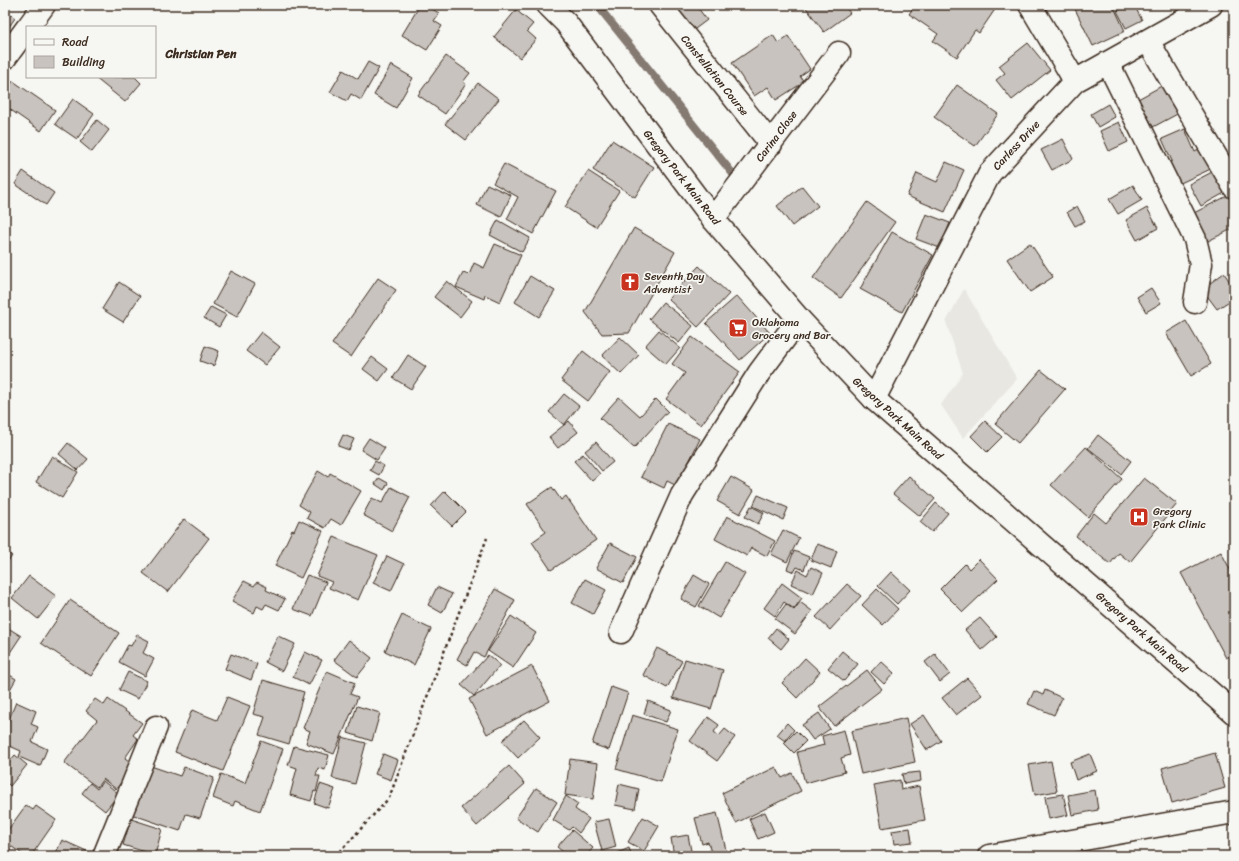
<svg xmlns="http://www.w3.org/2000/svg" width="1239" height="861" font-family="Sriracha,sans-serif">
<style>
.built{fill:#e8e7e2}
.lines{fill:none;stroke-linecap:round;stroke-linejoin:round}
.stream{stroke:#857a71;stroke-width:8}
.building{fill:#c8c3be;stroke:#3b2a1e}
.street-casing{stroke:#3b2a1e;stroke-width:25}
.secondary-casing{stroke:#3b2a1e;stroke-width:25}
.path{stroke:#3b2a1e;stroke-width:2.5;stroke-dasharray:3 3;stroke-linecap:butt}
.street{stroke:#f6f6f2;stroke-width:22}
.secondary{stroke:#f6f6f2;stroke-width:22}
.labels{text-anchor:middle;stroke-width:3.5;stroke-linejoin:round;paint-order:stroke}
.street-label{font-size:11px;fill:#3b2a1e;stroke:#f6f6f2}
.poi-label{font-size:11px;fill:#3b2a1e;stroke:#f6f6f2;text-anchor:start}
.neighbourhood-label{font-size:12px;font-weight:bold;fill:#3b2a1e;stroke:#f6f6f2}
</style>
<rect width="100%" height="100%" fill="#f6f6f2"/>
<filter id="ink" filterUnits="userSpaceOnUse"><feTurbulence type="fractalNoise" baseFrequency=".025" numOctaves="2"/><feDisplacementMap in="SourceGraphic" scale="8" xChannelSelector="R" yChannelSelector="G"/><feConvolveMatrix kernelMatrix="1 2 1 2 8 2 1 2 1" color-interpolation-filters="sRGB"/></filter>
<g filter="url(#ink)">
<!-- built -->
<path class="built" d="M964,289L1017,379L963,438L941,405L963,373L946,322Z"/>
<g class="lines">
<!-- stream -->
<path class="stream" d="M597,5L733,174"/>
</g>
<!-- building -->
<path class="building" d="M420,5H425L439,13L434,21L442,26L427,50L402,35Z
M670,5H702L698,8L707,20L691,32Z
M804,5H844L850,13L824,32Z
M915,5H998L979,33L975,30L957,57L933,41L938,34L909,14Z
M1073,5H1113L1125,31L1093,46Z
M1129,5H1134L1142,20L1126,28L1117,11Z
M516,10L533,24L527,31L536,39L520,58L494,37Z
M5,11L15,18L5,33Z
M773,35L778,43L788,36L810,69L800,76L804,82L776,100L768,87L754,96L732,63Z
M1028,43L1050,70L1012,100L996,80L1005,73L999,66Z
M446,56L470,73L463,82L466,84L445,114L418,95Z
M368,62L379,68L361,100L351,94L347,101L330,92L343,70L358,79Z
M391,65L413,78L396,108L374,95Z
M94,77H135L141,83L125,102Z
M13,81L55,110L41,131L5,106V93Z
M478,83L499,99L466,140L445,124Z
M1167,83L1183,111L1153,127L1138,99Z
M957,85L998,114L975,146L934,117Z
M73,99L94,114L77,139L55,124Z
M1108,104L1115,117L1098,127L1091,114Z
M97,120L109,130L92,152L80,142Z
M1119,122L1128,142L1109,151L1100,131Z
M1185,129L1195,152L1206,146L1215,167L1174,186L1164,165L1172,161L1162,139Z
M1063,139L1073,159L1052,170L1041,150Z
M612,140L654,167L635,197L593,170Z
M946,162L964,170L945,212L907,196L917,173L937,182Z
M504,164L556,191L533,234L507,219L518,197L493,183Z
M1216,170L1228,191L1201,206L1189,184Z
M23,171L54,193L46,205L15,184Z
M588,171L619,191L596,227L565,207Z
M487,184L511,195L501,217L477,205Z
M1133,185L1142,200L1118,214L1109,199Z
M802,186L818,206L792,226L777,206Z
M1229,195L1234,206V228L1206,242L1192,214Z
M867,202L895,222L841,298L813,278Z
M1077,206L1085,221L1075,226L1067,212Z
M1147,208L1158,228L1137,240L1126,220Z
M926,214L950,223L940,248L916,239Z
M498,220L530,238L522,252L490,235Z
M634,228L675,252L629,333L602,334L585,312Z
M892,232L933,255L902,312L860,289Z
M1030,243L1053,277L1030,292L1007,259Z
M495,244L521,255L500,302L485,295L484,299L456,287L463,273L469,275L474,263L484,268Z
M699,266L729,294L698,327L668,299Z
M231,271L255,284L237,317L213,304Z
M1224,273L1234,288V298L1217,309L1202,289Z
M530,276L555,291L539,317L515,302Z
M378,278L396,290L351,357L332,344Z
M447,281L472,301L460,317L434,297Z
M119,282L140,296L123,322L102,309Z
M1151,288L1161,303L1146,312L1137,297Z
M737,296L770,333L740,360L706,323Z
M663,302L693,326L679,343L649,319Z
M211,307L226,315L219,327L204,318Z
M1186,321L1211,364L1191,376L1166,333Z
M659,330L680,348L666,364L645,346Z
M261,332L280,347L265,365L246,351Z
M620,337L639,355L621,374L602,356Z
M692,337L740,372L701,425L666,399L685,373L672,364Z
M205,346L219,351L214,366L200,361Z
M583,351L610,372L588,401L561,380Z
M408,355L426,367L411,389L393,378Z
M372,357L388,369L379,381L363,369Z
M1041,370L1065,389L1018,443L995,424Z
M564,394L579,406L564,425L549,412Z
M619,397L640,416L656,399L668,411L634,448L600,418Z
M569,421L578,432L558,448L549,437Z
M985,421L1002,437L987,452L971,436Z
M668,424L700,439L677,486L667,481L664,488L641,477Z
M343,435L354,439L349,450L338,446Z
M1098,435L1131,461L1121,474L1088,448Z
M369,438L385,448L377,460L361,450Z
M596,442L613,462L602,471L585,451Z
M68,443L88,459L78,470L59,454Z
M1086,447L1122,479L1088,517L1051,485Z
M583,454L600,474L592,481L574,461Z
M52,456L78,472L62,498L36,482Z
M375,461L384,466L379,475L370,470Z
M318,471L328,477L330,473L361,491L341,525L331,519L325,528L307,518L310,512L299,505Z
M909,476L935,499L920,516L893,494Z
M731,477L754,490L740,514L717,501Z
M379,478L388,483L384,490L375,484Z
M1144,478L1177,504L1130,562L1119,553L1110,564L1076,536L1094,513L1106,523Z
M391,487L410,497L392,531L363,515L372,498L382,503Z
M552,487L561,500L566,496L596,540L551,570L532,542L546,532L527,504Z
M445,491L466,512L452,526L431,506Z
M758,495L788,508L783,520L753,506Z
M936,503L948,513L932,532L920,522Z
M751,506L764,513L758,524L745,517Z
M727,516L775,541L767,556L751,548L747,556L715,539Z
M184,519L209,538L168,592L143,573Z
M299,520L323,531L301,578L275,566L292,530L294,531Z
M783,530L799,538L787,562L771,554Z
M334,537L378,555L358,600L329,588L332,582L317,576Z
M610,543L637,557L623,583L596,568Z
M817,544L837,551L831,568L811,560Z
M5,551L12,556L5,565Z
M794,551L809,557L804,570L797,567L794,572L787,569Z
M1221,552L1234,577V654L1226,658L1181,573Z
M387,556L404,564L391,591L373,583Z
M979,559L998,579L963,612L940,589L965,564L969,569Z
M725,562L745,574L719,618L699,606Z
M811,567L823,573L813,594L791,584L798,570L807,575Z
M891,572L910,590L897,604L878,586Z
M307,575L326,582L312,616L293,609Z
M694,575L709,584L696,607L681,599Z
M29,576L56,596L38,619L12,598Z
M585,579L606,590L593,614L572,603Z
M244,581L254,586L257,582L267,587L266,590L285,599L279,610L266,604L263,609L257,606L254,613L232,601Z
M782,583L802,598L794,609L784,602L775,616L764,608Z
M847,584L861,596L830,630L816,617Z
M437,587L452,594L442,613L428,605Z
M495,589L515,600L484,657L474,652L467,665L457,659Z
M877,589L898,609L883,625L862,605Z
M70,600L119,633L91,676L41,643Z
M800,602L812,611L795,634L775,619L786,604L794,610Z
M402,615L431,629L414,665L385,651Z
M511,616L536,633L513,668L488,651Z
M980,618L997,637L982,650L965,630Z
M5,626L21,636L5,660Z
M776,628L789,639L781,649L768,638Z
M137,635L149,641L143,653L154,659L145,676L119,662L128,645L131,646Z
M278,636L295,644L282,671L265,662Z
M349,640L372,658L357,677L334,660Z
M657,648L682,661L667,688L643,675Z
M842,651L858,664L844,681L828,668Z
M305,652L322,660L309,685L293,677Z
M231,654L257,664L251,680L225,669Z
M935,654L950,674L940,682L925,662Z
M488,655L500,665L474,696L461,685Z
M805,658L820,672L797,698L782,683Z
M685,659L723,670L711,709L673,698Z
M881,661L894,673L884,684L871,672Z
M532,666L550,701L487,734L469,699Z
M867,670L882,689L834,726L819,707Z
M327,671L355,683L350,694L358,697L334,754L306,743L310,731L303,728Z
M5,672L16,679L8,693L5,691Z
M128,672L147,681L138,699L119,690Z
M967,678L982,695L956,715L942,698Z
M263,680L304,692L289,744L259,735L265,717L253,714Z
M611,687L628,693L609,750L592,744Z
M1045,690L1062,698L1054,715L1028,704L1034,691L1043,695Z
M227,697L250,706L223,771L175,752L192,710L217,720Z
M95,699L104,705L108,699L142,723L133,735L138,739L125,758L134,765L116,789L103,779L97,787L64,763L97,720L86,711Z
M648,701L671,710L666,722L644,714Z
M16,702L36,711L31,724L38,727L32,742L47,749L40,766L19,757L21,751L5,744V729Z
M357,706L380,713L372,741L348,733Z
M819,713L830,729L813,740L802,725Z
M632,715L678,729L661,782L616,769Z
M924,715L941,741L927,750L910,724Z
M708,717L719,725L714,732L719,736L725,729L735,737L717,761L690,741Z
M906,718L915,762L861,774L851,731Z
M524,720L540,737L518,758L502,741Z
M787,723L794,730L785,741L777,735Z
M844,730L850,755L841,758L845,772L805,783L797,752L824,745L822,736Z
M796,731L806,741L794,753L784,743Z
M342,737L366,743L355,784L332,778Z
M261,741L283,749L260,811L235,801L233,806L213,798L221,774L245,783Z
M294,746L329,755L325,770L318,768L316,776H320L316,792L314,791L311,801L290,795L297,768L288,765Z
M1215,753L1225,788L1172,803L1162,768Z
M383,754L398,760L391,780L375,774Z
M1090,754L1097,771L1076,780L1070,762Z
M15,755L27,765L10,786L5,781V767Z
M570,759L598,763L593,799L565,795Z
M1051,761L1057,791L1035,795L1029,765Z
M145,764L180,776L184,767L214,778L200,818L186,814L180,831L128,813Z
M509,766L525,784L477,826L461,808Z
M776,767L782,778L792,773L801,791L736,823L722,793Z
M920,772L921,781L904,784L902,774Z
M900,780L901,790L919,786L925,820L882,828L874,785Z
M103,781L119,794L105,811L82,793L90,783L97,789Z
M320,784L335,789L328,808L314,803Z
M619,784L639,789L635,809L615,805Z
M536,788L557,802L538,832L516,818Z
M1095,790L1098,810L1072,815L1068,795Z
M1063,794L1068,815L1049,819L1045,797Z
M566,796L578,804L575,809L589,819L579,833L572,827L569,830L553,820Z
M26,805L33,810L36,806L56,820L31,856H25L5,842V834Z
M765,812L774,832L758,839L749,819Z
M717,813L727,854L712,856L708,842L702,844L695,818Z
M643,817L659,826L644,851L628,842Z
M131,819L162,829L155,855L123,845Z
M609,819L616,847L602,851L594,822Z
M910,828L912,842L894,844L892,831Z
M572,830L593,848L586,856H568L557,847Z
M688,835L692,856H674L671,838Z
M62,840L91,853L90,856L55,855Z
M629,848L632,856H611Z
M492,850L507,856H490Z"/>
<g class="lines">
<!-- street casing -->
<g class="street-casing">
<path id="street" d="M660,5L771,144
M1030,5L1075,81
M28,27L44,5
M1148,41L1234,187
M5,58L27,28
M1108,63L1195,239L1201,264L1195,302
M713,219L839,53
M874,399L990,173L1075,81L1211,5
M621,632L682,495L759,373L799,319
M104,856L156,727
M989,856L1234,812"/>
</g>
<!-- secondary casing -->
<g class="secondary-casing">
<path id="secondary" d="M548,5L566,23L713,219L799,319L874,399L1234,713"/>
</g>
<!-- path -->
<path class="path" d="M336,856L389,798L487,538"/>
<!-- street -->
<use href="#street" class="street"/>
<!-- secondary -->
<use href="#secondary" class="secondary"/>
</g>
</g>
<!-- icons -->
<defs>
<g id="church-square" transform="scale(1)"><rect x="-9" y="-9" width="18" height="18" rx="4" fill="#c8321e" stroke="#f6f6f2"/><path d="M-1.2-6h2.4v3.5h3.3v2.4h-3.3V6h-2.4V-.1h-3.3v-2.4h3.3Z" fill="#fff"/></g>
<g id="supermarket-square" transform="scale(1)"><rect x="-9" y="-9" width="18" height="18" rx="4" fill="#c8321e" stroke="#f6f6f2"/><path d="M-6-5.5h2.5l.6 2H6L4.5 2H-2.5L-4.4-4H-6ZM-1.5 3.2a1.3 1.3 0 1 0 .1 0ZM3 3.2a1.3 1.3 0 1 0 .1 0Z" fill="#fff"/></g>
<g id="hospital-square" transform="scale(1)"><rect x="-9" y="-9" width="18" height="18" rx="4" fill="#c8321e" stroke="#f6f6f2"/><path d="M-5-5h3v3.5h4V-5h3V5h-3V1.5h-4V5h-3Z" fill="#fff"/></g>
</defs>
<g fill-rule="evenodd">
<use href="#church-square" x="630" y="282"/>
<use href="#supermarket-square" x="738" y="328"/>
<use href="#hospital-square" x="1139" y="517"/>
</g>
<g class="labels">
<!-- street labels -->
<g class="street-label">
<text transform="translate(715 75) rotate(51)" y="4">Constellation Course</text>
<text transform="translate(776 136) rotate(-53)" y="4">Carina Close</text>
<text transform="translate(1016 145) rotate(-47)" y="4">Carless Drive</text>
<text transform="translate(682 177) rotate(52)" y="4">Gregory Park Main Road</text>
<text transform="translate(898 418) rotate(42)" y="4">Gregory Park Main Road</text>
<text transform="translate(1142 632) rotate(41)" y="4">Gregory Park Main Road</text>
</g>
<!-- poi labels -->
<g class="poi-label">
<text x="644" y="280">Seventh Day<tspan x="644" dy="13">Adventist</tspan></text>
<text x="752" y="326">Oklahoma<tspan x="752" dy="13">Grocery and Bar</tspan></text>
<text x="1153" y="515">Gregory<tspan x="1153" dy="13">Park Clinic</tspan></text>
</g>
<!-- neighbourhood labels -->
<g class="neighbourhood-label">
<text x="201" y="58">Christian Pen</text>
</g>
</g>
<!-- margin -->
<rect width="1239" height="861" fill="none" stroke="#f6f6f2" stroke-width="20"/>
<rect x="10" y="10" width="1219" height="841" fill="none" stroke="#3b2a1e" stroke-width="1.5" filter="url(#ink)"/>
<!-- legend -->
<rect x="26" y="26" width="130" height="52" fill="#f6f6f2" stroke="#aba49d"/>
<rect x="34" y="39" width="20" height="6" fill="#f6f6f2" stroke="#aba49d"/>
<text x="62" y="46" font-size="12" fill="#3b2a1e">Road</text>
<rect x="34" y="56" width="20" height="12" fill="#c8c3be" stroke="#aba49d"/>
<text x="62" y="66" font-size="12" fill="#3b2a1e">Building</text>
</svg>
